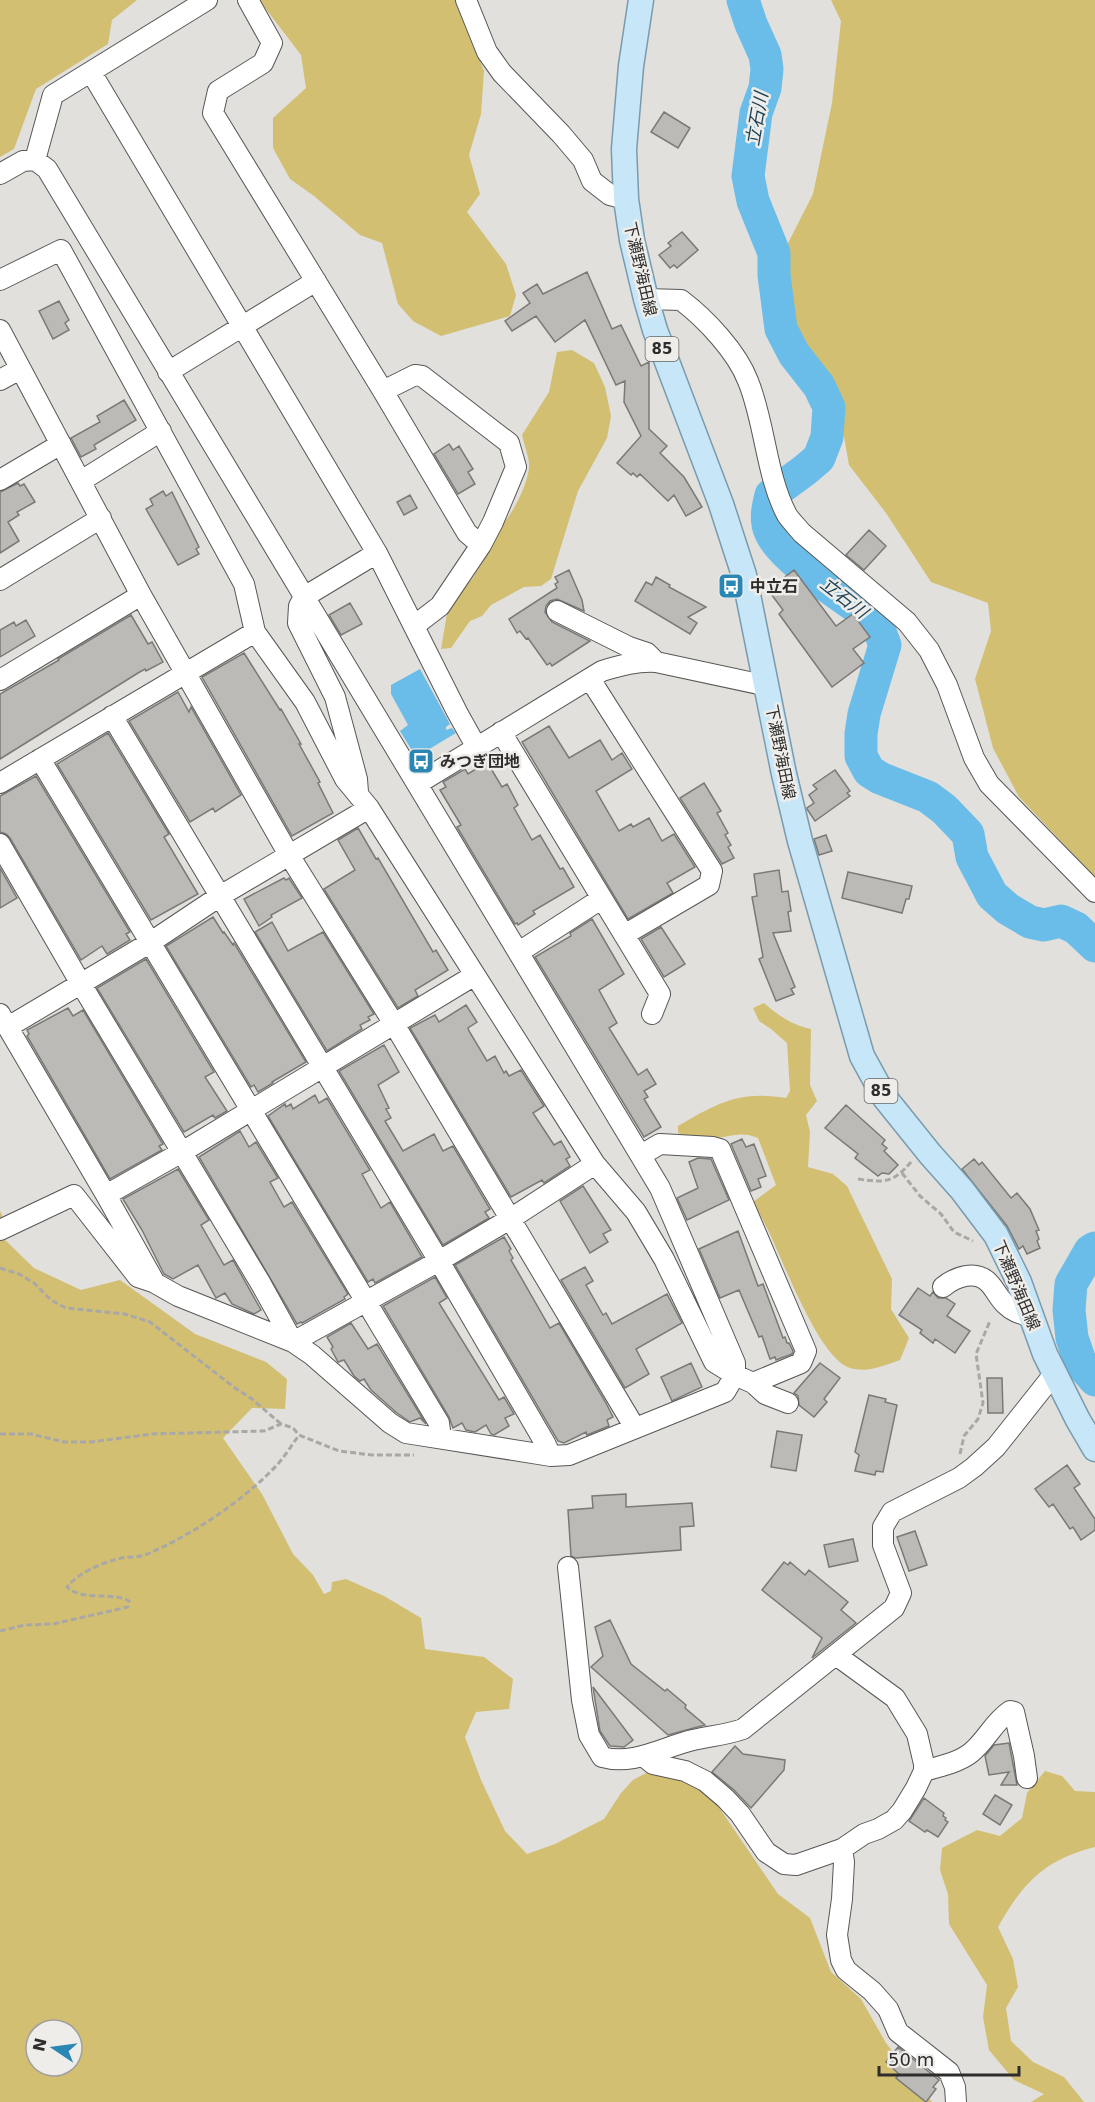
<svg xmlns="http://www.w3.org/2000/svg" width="1095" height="2102" font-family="'DejaVu Sans','Noto Sans JP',sans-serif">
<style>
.green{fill:#d2bf72;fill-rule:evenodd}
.water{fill:#6abde9}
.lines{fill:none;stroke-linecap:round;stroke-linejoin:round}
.river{stroke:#6abde9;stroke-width:33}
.building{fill:#bbbab7;stroke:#7a7976;stroke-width:1.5}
.minor-casing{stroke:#585755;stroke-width:22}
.major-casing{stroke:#799bad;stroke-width:27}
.path{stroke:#a9a8a6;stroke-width:3;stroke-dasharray:6 3;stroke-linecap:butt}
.minor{stroke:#fff;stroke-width:20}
.major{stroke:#c7e6f8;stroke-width:24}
.labels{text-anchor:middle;stroke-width:5;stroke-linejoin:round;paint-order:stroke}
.shield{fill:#eeedea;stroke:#686765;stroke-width:1.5}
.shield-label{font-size:15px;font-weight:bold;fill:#2e2d2c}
.street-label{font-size:16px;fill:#2e2d2c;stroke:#eeedea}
.poi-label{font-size:16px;font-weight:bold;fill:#2e2d2c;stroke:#eeedea;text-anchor:start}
.water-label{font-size:18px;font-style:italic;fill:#1e4256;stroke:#eeedea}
</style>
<rect width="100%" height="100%" fill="#e1e0dd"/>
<!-- green -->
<path class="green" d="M0,0H137L112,20L108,44L36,89L14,149L0,157Z
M259,0H456L484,71L481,114L469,155L480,194L467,212L506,264L516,295L510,316L441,336L413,321L398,304L382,243L360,235L314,196L290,179L273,148V118L306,88L301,55Z
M831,0H1095V877L1019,797L993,748L975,679L991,631L988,603L931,582L886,513L849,465L838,403L787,308L779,261L813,194L832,103L841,21Z
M572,350L594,363L605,387L611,416L607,438L578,491L551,579L541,586L524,587L491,605L482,616L470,621L451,648L441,649L447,614L458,593L472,579L484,560L493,533C509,523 527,487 529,468C530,458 524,445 522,435L549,392L557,352Z
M764,1003C779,1016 792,1025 811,1029L810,1085L817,1101L806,1115L810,1132L808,1167L833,1174L847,1186L892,1279L891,1309L909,1338L900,1360C883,1366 868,1373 850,1368C821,1359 789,1275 776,1248C770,1232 761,1217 753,1202L776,1185L758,1138C743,1131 732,1136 716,1138C703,1140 691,1137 678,1133V1126C717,1103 740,1090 786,1098L790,1091L787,1043L771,1029L759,1021L753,1008Z
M0,1211L2,1215L4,1239L34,1268L81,1290L120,1280L195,1334L266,1362L287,1379L285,1409L252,1408L223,1438L262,1494L293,1554L313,1575L324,1594L331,1591L332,1582L346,1579L384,1596L421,1618L425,1649L484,1657L513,1679L509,1709L476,1712L465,1737L481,1780L505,1831L527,1854L555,1844L604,1819L621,1793L633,1780L648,1772L686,1780L716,1803L778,1894L810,1918L831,1972L861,1999L886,2043L932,2102H0ZM36,2030H72V2066H36Z
M1045,1771L1062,1776L1075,1791L1095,1792V1847C1045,1859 1022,1884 998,1927L1013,1959L1018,1987L1006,2008L1011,2041L1033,2062L1064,2077L1084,2102H1031L1044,2094L1014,2080L989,2050L983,2017L987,1985L949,1924L948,1894L940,1870L942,1848L977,1830L1000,1836L1022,1818L1027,1793Z"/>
<!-- water -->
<path class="water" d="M420,669L450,724L446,727V730L452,728L456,733L421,754L413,752L400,731L408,725L391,694V685Z"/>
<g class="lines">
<!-- river -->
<path class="river" d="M743,0L751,24L765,55L767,69L765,88L756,113L748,176L753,201L774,253V275L781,329L794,354L819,386L829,407L827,437L819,458L805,470L771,495C768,507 765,519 770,531C781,559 844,597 869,616L878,627L885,645L864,714L861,734V756L869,771L880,778L928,797L944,809L968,834L972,857L992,895L1008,909L1030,922L1044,925L1061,921L1076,928L1095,946
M1095,1248L1090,1251L1071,1284L1069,1310L1072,1338L1081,1364L1095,1380"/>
</g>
<!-- building -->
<path class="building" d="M664,112L690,128L678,148L651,132Z
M682,232L698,250L677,268L674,265L670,268L659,255L671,246L668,243Z
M587,272L612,329L621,325L641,366L649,362V429L667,446L660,453L684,477L702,507L686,516L674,495L668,501L640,474L637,477L633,473L631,475L617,463L641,436L624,402L625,381L616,385L585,320L555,342L536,316L512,331L505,321L530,303L523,293L537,284L543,294Z
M59,301L69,320L65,323L69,330L53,339L39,311Z
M124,400L136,420L94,445L96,449L81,457L71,438L100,422L97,416Z
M449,444L453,450L459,446L473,469L468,472L475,484L458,494L434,454Z
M18,483L20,486L24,484L35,502L17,512L19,515L8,522L19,541L0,553V492Z
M163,491L166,496L172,492L199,547L196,549L199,554L178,565L146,509L153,505L150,499Z
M410,495L417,508L404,515L397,502Z
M869,530L886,546L864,570L846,555Z
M569,570L582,600L584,611L557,599L550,601L546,606L545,612L552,622L590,641L552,666L550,663L547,665L528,638L526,639L520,631L517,633L509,619L557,588L555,584L558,582L555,577Z
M794,570L836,626L853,614L870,637L853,649L864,663L832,687L779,614L783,610L768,590Z
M656,577L670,585L669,587L706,607L688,617L697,623L690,634L635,601L646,582L652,585Z
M350,603L362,624L341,635L329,615Z
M131,615L148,644L152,642L163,662L146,671L145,669L138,673L0,759V694L59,660L58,659Z
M26,620L35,636L0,657V630L14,622L16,626Z
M244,653L280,710L281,709L301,744H299L320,782L318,783L333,813L292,836L202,677Z
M178,692L189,712L191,707L241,795L215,812L213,808L190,822L129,721Z
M549,726L569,758L600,740L612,760L622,753L632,769L596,791L619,831L631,824L633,827L649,818L662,841L674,834L695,867L667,883L673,893L628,919L522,742Z
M108,733L169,834L164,837L198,894L151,920L57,764Z
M487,762L502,787L507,784L518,805L514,808L532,840L540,835L560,869L563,868L574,887L533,911L535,914L518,925L517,923L515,924L457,827L461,825L440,790L446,787L443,782L465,769L468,774Z
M835,770L850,791L847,793L850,796L815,821L807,809V808L814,803L809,795L817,789L813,785Z
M36,776L130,932L126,934L130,940L107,954L102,946L81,960L10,838L6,834L0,832V796Z
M704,783L721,811L717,813L728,833L725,835L731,845L728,847L734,858L722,864L680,798Z
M358,828L376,859L378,858L433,952L436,950L448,970L415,990L418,996L398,1008L324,889L355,870L338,840Z
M826,835L832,851L819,855L814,839Z
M0,868L17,898L0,908Z
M779,870L782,892L788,891L791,911L788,912L791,931L773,933L795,987L791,989L794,994L776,1001L759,959L763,957L752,897L757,896L754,874Z
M848,872L912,886L909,899H906L902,913L842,898Z
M284,878L286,880L289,878L302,898L271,915L272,917L259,926L244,899Z
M213,917L223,933L224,932L233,945L234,943L306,1062L272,1082L273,1083L258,1092L254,1085L251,1087L166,946Z
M592,919L624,974L599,990L617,1023L609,1028L638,1075L647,1069L656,1084L644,1091L648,1097L644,1099L661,1127L644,1137L535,957L571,936L570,933Z
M272,922L288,951L323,932L374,1014L368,1017L370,1020L360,1025L362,1029L327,1051L255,932Z
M661,927L685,964L664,977L641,939Z
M146,959L214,1072L205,1077L227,1111L215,1118L213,1115L184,1132L97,988Z
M466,1005L477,1022L468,1028L469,1031L487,1061L495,1056L504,1073L506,1071L509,1076L521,1070L544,1106L533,1113L554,1145L561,1141L570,1157L566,1159L570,1166L544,1183L542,1180L511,1197L410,1028L435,1015L439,1022Z
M68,1008L73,1016L83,1010L163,1144L159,1146L162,1150L110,1179L27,1036L29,1034L27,1030Z
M384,1045L399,1072L378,1085L389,1108L386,1109L391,1118L385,1121L403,1151L434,1134L443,1151L453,1146L490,1209L485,1212L489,1218L443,1245L339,1071Z
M315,1095L319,1103L327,1098L370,1170L362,1174L381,1208L390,1202L422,1257L375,1283L373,1279L368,1282L268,1116L285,1104L286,1107L291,1104L293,1109Z
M846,1105L885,1140L882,1144L887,1148L884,1151L898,1165L889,1174L882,1173L878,1176L855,1158L858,1154L825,1128Z
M240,1131L249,1147L256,1142L278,1178L270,1182L284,1207L292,1202L348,1294L344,1297L345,1299L302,1323L301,1322L297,1324L199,1157Z
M742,1139L746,1147L754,1144L766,1176L758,1179L761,1187L751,1191L731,1144Z
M698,1158L711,1159L729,1200L687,1220L677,1198L698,1188L689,1162Z
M974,1159L979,1165L982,1162L1011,1198L1017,1193L1030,1209L1039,1230L1036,1231L1039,1239L1037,1241L1040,1248L1027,1254L1023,1246L1019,1249L1007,1226L962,1169Z
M178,1169L209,1220L201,1225L224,1265L233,1260L261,1310L254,1314L232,1304L225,1293L216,1298L198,1265L173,1279L164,1274L142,1230L123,1199Z
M583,1186L611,1230L603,1234L608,1242L590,1253L560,1201Z
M738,1231L758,1286L763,1284L783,1338L785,1337L787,1343H789L793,1351L792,1354L776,1360L775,1357L770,1359L762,1336L759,1337L739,1290L720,1298L699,1249Z
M504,1237L511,1249L509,1251L513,1258L511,1260L550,1328L559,1323L606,1403L613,1417L607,1420L609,1426L587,1435L586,1432L564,1443L558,1441L455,1265Z
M585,1267L593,1281L586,1285L603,1315L606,1313L612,1324L667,1294L682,1323L636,1349L649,1374L625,1388L561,1280Z
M435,1277L447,1298L439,1303L499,1400L504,1397L514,1414L505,1418L509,1426L494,1435L491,1434L486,1425L475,1432L466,1430L462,1423L453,1428L449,1417L383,1306Z
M918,1288L930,1296L933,1292L938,1298H946L955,1304L947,1316L970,1331L955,1353L935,1339L933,1343L920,1333L922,1330L899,1315Z
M351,1323L368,1349L377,1344L426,1424L420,1418L410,1422L397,1413L371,1390L364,1379L360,1381L354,1376L344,1360L338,1362L331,1349L333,1347L327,1337Z
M691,1363L702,1387L672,1401L661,1377Z
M820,1363L840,1378L824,1399L827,1402L814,1417L799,1405L798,1396L794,1393Z
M987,1378H1002L1003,1413H988Z
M869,1395L886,1399L885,1402L897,1405L883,1472L876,1471L875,1475L855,1471L859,1455L855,1452Z
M777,1431L802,1435L796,1471L771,1467Z
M1067,1465L1080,1484L1074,1488L1095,1519V1530L1081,1540L1073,1527L1070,1529L1053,1504L1049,1507L1035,1489Z
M626,1494V1507L692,1503L694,1526L680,1527L681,1550L575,1558L571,1556L568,1510L593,1508L592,1496Z
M915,1531L927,1565L909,1571L897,1537Z
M853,1539L858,1561L829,1567L824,1545Z
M784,1562L788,1565L790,1562L805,1575L809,1570L848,1602L841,1610L856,1623L812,1658L822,1638L762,1590Z
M610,1620L631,1664L665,1691L667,1689L686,1705L685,1708L705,1725L668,1735L591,1667L603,1656L595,1627Z
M593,1687L633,1740L624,1747L610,1746L600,1731Z
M1009,1743L1017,1785H1001L1009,1772L989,1775L985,1756L994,1745Z
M735,1746L743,1754L785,1760L784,1770L751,1808L734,1790L712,1772Z
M995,1795L1012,1805L1000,1825L983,1814Z
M924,1798L944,1813L943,1816L946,1818L945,1820L948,1822L938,1837L927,1830L925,1832L909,1821Z
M898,2047L939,2080L933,2087L936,2089L926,2102L896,2078L899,2074L886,2062Z"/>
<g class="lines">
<!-- minor casing -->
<g class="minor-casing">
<path id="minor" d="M248,0L272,43L263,63L218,91L213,113L383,391L467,533L481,545
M466,0L487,52L502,73L561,134L583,160L592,181L610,195L626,199
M91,72L377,553L457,712L477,748
M35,160L53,95L207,0
M0,174L23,161L35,160L47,169L660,1188L735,1363V1375L725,1392L569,1455L551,1456L406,1433L390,1423L312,1355L293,1342L178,1296L155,1283L106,1195L0,1014
M0,280L61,250L244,584L255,632L305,702L345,779L369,808L595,1164L636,1212L664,1259L714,1362L735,1375L753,1383L801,1363L806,1351L720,1149L713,1147L660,1144L641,1155
M646,299L681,300C706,319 737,352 748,381C765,422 766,476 787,515C791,521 797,527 802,533L907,622L929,650L947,685L974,758L989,784L1095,892
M0,330L141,595L289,855L394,1024L635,1428
M168,372L316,281
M0,380L20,369
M383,391L415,375L422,376L509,443L516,467L493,522L481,545L440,606L414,626
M0,480L61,444
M81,481L161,431
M0,580L101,518
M557,611L629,647L647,653L654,660
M590,679L712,871L709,885L624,935
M0,680L141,595
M112,716L439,1261L545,1443L551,1456
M501,732L660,994L652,1014
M40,759L439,1423L441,1438
M0,783L255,632
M417,784L602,671C621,665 637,661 656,662L768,686
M358,792L357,779L335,697L298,623L299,606L304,597L377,553
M0,844L81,984L261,1284L293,1342L439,1261L510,1219L595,1164
M519,952L601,899
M8,1027L151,942L220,896L369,808
M106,1195L182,1152L475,975
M0,1230L74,1195L138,1277L153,1282
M943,1287C955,1277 976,1269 989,1283C995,1289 999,1299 1006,1305C1013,1312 1022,1314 1031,1317
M753,1383L765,1394L788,1403
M568,1567L582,1700L589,1735L602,1757C633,1766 663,1747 693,1740C710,1736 726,1735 743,1729L894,1608L901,1593L883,1545V1527L892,1512L959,1478L974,1467L996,1447L1054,1374
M643,1756L653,1764L685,1771L705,1781L725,1798L740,1814L766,1852L784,1864L796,1865L842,1849L864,1834L878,1829L894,1820L902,1811L916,1788L924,1771V1764L917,1734L895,1698L836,1655
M924,1771C940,1766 963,1762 975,1749C988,1737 994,1722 1010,1711L1014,1712L1024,1756L1027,1778
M842,1849L844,1862L842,1899L837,1935L841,1960L846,1970L872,1991L888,2009L898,2032L949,2072L955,2087L956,2102"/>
</g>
<!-- major casing -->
<g class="major-casing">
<path id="major" d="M641,0L631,66L624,149L626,199L632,240L646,299L655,330L721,504L744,575L784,774L800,841L862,1056L885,1098L930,1154L962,1190L996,1235L1019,1282L1045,1354L1078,1420L1095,1449"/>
</g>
<!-- path -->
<path class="path" d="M902,1173L920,1196L941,1214L954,1232L973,1241
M858,1179C885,1183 893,1183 911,1162
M0,1268L19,1274L34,1283L51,1300L66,1308L125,1314L150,1322L235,1388L252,1399L281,1424
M0,1434H31L64,1442H91L152,1434L264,1431L281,1424L293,1428L299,1435L339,1451L372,1455H414
M960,1454L964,1436L978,1419L983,1403L976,1354L990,1321
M0,1631L25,1625L53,1624L128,1607L129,1601C111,1591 83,1602 67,1587C78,1573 101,1563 118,1559C127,1556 137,1558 145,1555C191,1536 243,1501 277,1465C285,1456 292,1445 299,1435"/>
<!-- minor -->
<use href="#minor" class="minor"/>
<!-- major -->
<use href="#major" class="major"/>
</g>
<!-- icons -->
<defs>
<g id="bus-square" transform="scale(1.35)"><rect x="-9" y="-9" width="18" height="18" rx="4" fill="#2a87b4" stroke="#eeedea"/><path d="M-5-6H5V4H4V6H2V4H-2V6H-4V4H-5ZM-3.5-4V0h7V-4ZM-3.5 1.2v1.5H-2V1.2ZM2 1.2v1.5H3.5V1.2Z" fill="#fff"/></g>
</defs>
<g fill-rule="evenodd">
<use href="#bus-square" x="731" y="586"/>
<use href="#bus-square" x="421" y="761"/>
</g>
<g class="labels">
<!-- shield labels -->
<g class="shield">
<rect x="645.5" y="337" width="33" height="24" rx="4.5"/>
<rect x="864.5" y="1079" width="33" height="24" rx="4.5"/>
</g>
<g class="shield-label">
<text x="662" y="354">85</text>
<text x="881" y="1096">85</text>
</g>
<!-- street labels -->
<g class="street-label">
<text transform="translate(641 269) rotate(77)" y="6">下瀬野海田線</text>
<text transform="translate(781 752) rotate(79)" y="6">下瀬野海田線</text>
<text transform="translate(1017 1285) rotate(67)" y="6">下瀬野海田線</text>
</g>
<!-- poi labels -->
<g class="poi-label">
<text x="750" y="592">中立石</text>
<text x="440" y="767">みつぎ団地</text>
</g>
<!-- water labels -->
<g class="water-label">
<text transform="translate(757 119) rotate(-80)" y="6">立石川</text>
<text transform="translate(844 598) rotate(38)" y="6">立石川</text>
</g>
</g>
<!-- north arrow -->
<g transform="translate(54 2048) rotate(283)"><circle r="28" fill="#eeedea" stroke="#a1a09e" stroke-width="1.5"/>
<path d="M0-4.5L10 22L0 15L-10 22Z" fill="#2a87b4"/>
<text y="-9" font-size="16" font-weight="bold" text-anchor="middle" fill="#2e2d2c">N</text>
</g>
<!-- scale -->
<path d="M879 2066v9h140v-9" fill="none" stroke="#2e2d2c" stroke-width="3"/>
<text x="888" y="2066" font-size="18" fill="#2e2d2c" stroke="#eeedea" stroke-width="4.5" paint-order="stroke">50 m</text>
</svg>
